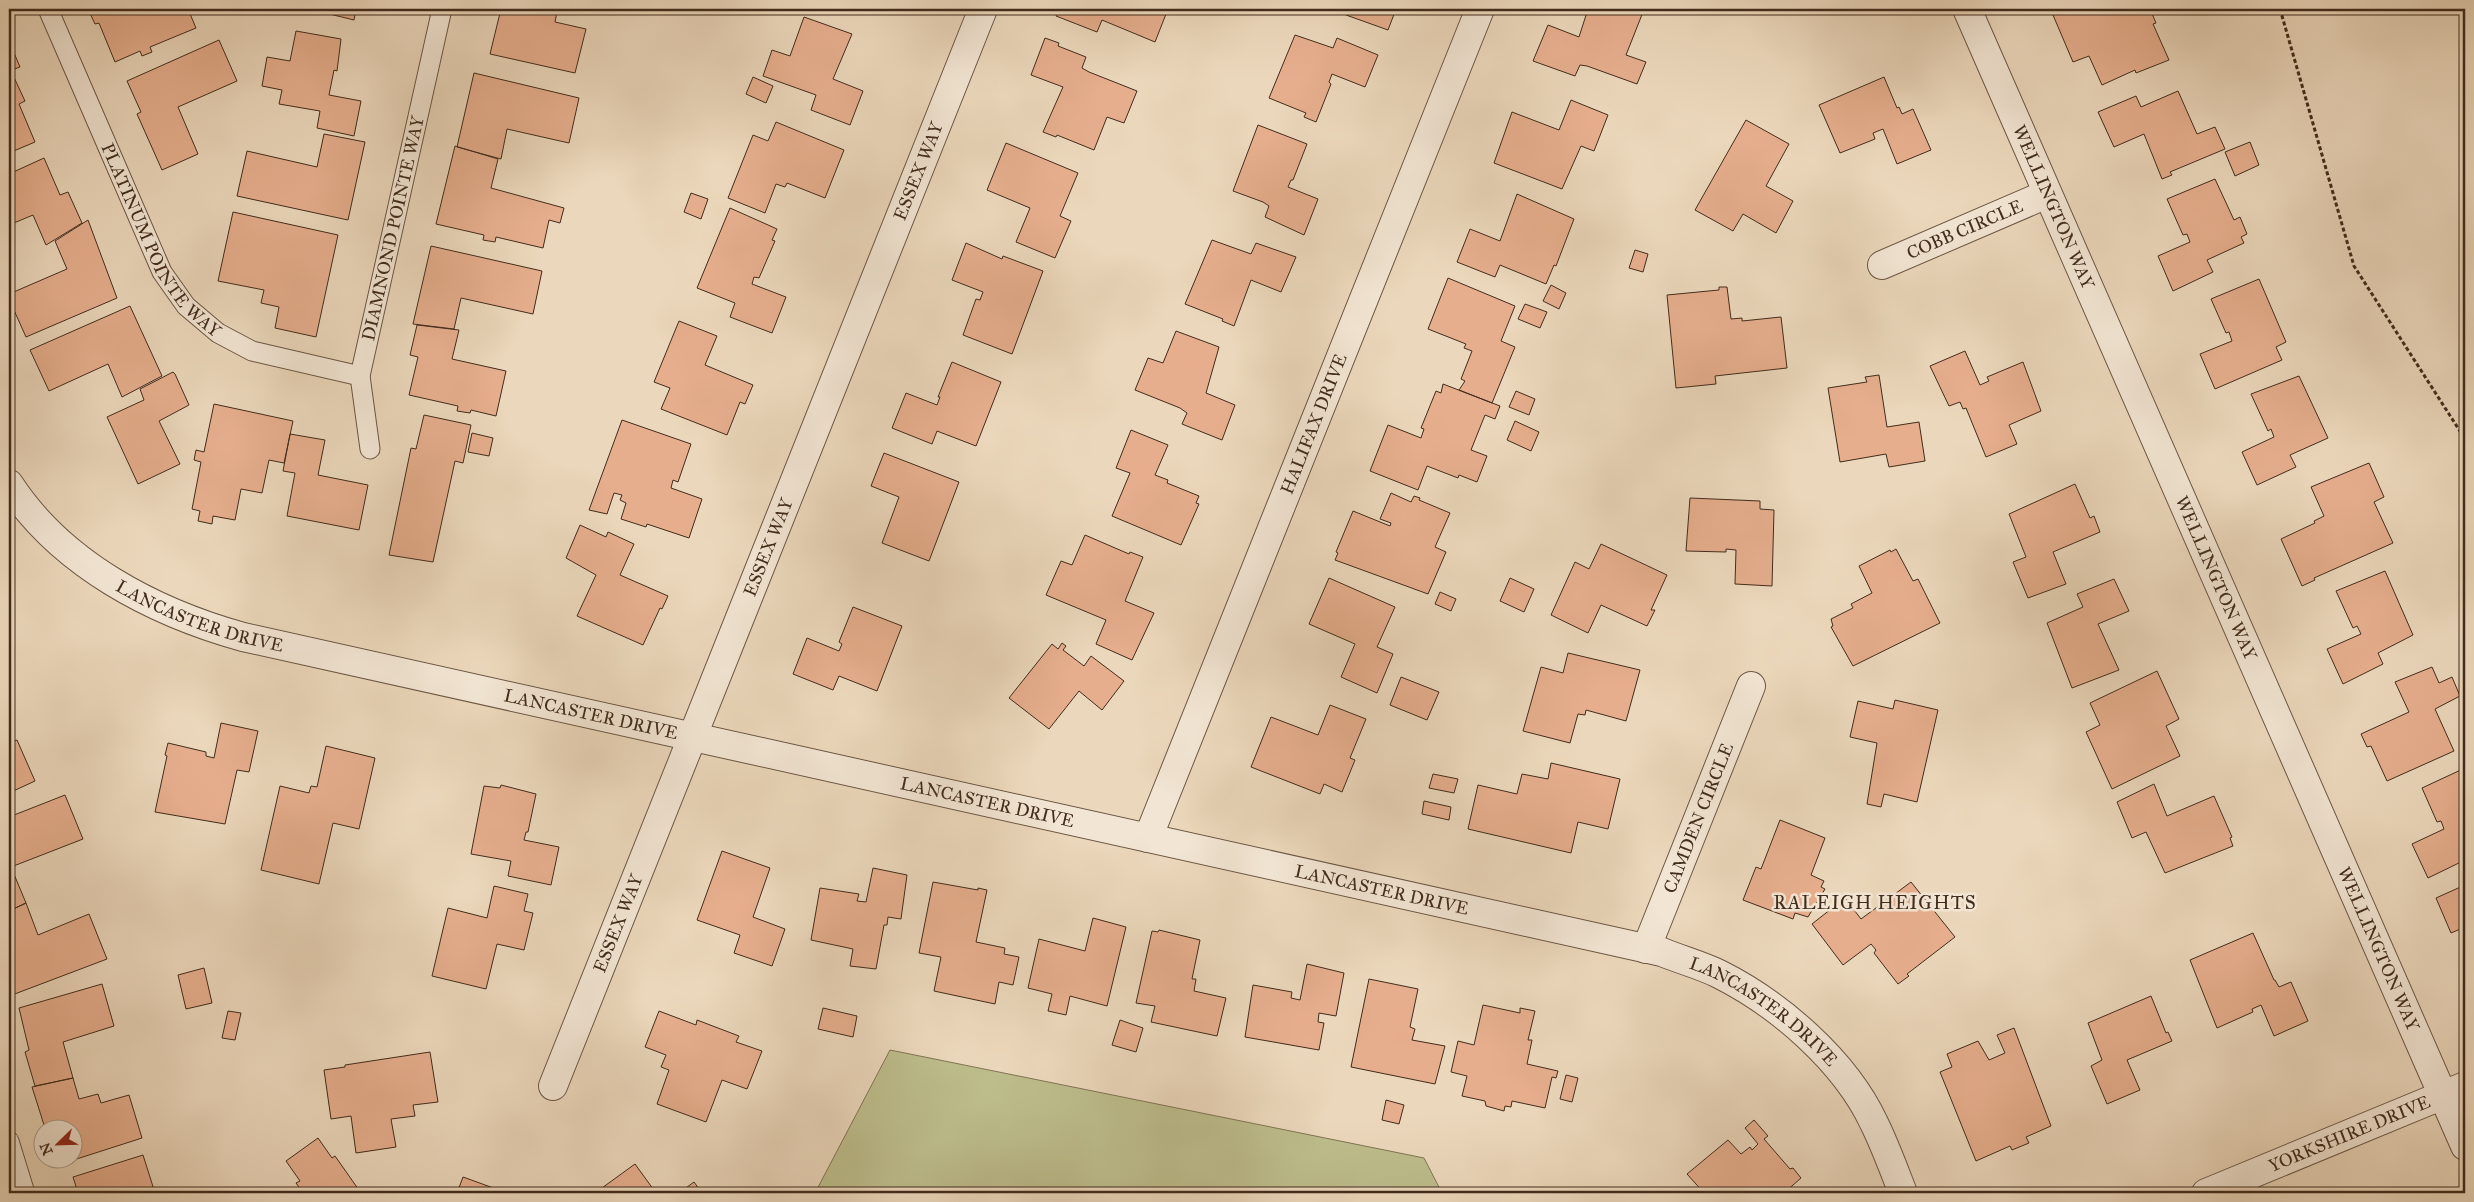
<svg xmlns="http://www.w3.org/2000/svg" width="2474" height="1202" font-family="'IM FELL Great Primer',serif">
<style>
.grass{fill:#bdbd8c;stroke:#807454}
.building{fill:#e6ae8d;stroke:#422c1c}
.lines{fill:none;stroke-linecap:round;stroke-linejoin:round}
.service-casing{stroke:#6c5744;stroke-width:21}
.minor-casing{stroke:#6c5744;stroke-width:30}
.path{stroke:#422c1c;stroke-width:3;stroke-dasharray:4 2.5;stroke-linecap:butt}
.service{stroke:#f2e5d3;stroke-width:19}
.minor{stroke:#f2e5d3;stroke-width:28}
.labels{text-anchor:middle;stroke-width:5;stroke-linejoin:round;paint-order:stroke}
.street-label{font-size:18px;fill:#422c1c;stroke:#f2e5d3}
.neighbourhood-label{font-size:19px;letter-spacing:1px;fill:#422c1c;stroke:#f2e5d3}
</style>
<rect width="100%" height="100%" fill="#ebd7bb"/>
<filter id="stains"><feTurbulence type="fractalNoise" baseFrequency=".004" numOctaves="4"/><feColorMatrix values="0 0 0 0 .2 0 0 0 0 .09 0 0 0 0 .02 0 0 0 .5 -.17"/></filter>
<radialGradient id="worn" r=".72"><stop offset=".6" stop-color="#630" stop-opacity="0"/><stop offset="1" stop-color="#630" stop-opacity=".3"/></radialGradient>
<!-- grass -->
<path class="grass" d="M890,1050L1424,1158L1442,1193H815Z"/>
<!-- building -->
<path class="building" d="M88,9H188L196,28L150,47L152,52L142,56L140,51L115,62L99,23L95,24Z
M309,9H356L354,20Z
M492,9H555L557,12L555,22L586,29L575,73L490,54L500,13L492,11Z
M1059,9H1168L1155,42L1102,20L1097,32L1056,16Z
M1349,9H1396L1388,30L1346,15Z
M1588,9H1633L1643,12L1626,55L1646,62L1637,84L1587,66L1580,65L1575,76L1533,61L1548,25L1579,37Z
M2068,9H2150L2156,23L2153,24L2169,60L2136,73L2135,70L2102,85L2089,56L2073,62L2053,15Z
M804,17L852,34L833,79L863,91L850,125L811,110L816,95L763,76L772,50L790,56Z
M296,31L341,39L337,71L334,70L329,95L361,101L354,136L317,128L320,111L279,104L282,90L262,86L267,57L290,61Z
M1295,35L1333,48L1337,38L1378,55L1365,87L1332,74L1329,82L1331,84L1316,122L1304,117L1306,113L1269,98Z
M1045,38L1059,43L1058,46L1086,57L1082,68L1089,72L1137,91L1124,123L1107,117L1094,150L1057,135L1056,137L1043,132L1063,87L1031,75Z
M219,40L237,81L178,107L198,154L162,170L137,114L141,112L127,81Z
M9,41L20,67L9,71Z
M9,71H11L25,101L19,104L35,142L9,153Z
M474,73L579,98L569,143L507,129L501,159L457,147Z
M753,77L773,86L766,103L746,94Z
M1884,77L1897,108L1899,107L1902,114L1913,109L1931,150L1897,164L1883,129L1873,133L1875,139L1840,153L1819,105Z
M2178,91L2197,134L2215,127L2225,149L2170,172L2172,175L2162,179L2144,134L2114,147L2098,112L2136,96L2141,107Z
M1571,100L1608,115L1594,151L1581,146L1562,189L1494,163L1512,112L1559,130Z
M1746,120L1789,144L1766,186L1793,201L1776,233L1743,214L1733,231L1695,210Z
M776,122L844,150L825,198L787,183L785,187L776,184L765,213L728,198L753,135L768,141Z
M1258,125L1307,144L1293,180H1291L1288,187L1318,199L1304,235L1265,217L1269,206L1263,202L1233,191Z
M324,134L365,142L348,220L237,196L247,151L317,167Z
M2250,142L2259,165L2235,176L2225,152Z
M1006,143L1078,173L1060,216L1071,221L1055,258L1016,242L1030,208L987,190Z
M455,146L498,159L491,188L564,208L560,223L549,220L543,248L496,237L495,242L483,240L484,235L436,224Z
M44,158L60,195L68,192L82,223L46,245L33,215L9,225V174Z
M2215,179L2234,220L2240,217L2247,234L2241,237L2244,243L2207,260L2213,272L2173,291L2158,256L2190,242L2187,234L2183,235L2167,199Z
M691,193L708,199L701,219L684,212Z
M1517,194L1574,219L1556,266L1554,265L1546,284L1500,265L1495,277L1457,262L1470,229L1500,241Z
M730,208L777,229L772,240L775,241L759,278L754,277L752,284L786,297L772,333L730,317L735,303L697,288Z
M233,212L338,235L316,337L275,328L279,307L261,303L264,290L218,281Z
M88,220L117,298L26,337L9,299V294L67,269L55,241Z
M1212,240L1251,254L1256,243L1296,257L1281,292L1251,280L1234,326L1222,321L1223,319L1185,304Z
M966,243L1002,259L1003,256L1043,271L1012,354L963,335L976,299L980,300L983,292L952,280Z
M431,246L542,271L533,314L461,298L454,329L413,324Z
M1635,250L1648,254L1643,272L1629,268Z
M1448,278L1515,306L1501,341L1515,347L1492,403L1459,390L1465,381L1461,379L1472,351L1464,348L1466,344L1428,329Z
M2259,279L2286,342L2276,347L2282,360L2215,389L2200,354L2232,341L2229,332L2226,333L2211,299Z
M1551,285L1566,293L1559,309L1543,301Z
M1719,287H1727L1731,319L1742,318V321L1781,317L1787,368L1715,376L1716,384L1676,388L1667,295L1719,290Z
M1525,304L1547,312L1540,328L1518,319Z
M130,306L162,376L122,397L108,364L49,391L30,350Z
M679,321L717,336L705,365L753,385L745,404L740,402L727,435L661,409L670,388L654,382Z
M417,325L459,330L452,359L506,371L496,416L471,410L470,413L457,411L458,406L409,395L418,357L410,355Z
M1176,331L1219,347L1206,393L1235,405L1222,440L1182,424L1187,413L1180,408L1135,390L1148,358L1163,363Z
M1965,351L1980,385L1989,381L1987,377L2023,362L2041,411L2009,425L2017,444L1986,457L1966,408L1963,409L1960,402L1949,406L1930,366Z
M952,362L1001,382L976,446L937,431L932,444L892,428L906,393L937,405L940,397H938Z
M173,372L175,374L189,405L159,421L180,464L138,484L107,417L144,400L140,389Z
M1879,375L1887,427L1919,422L1925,461L1889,467L1886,454L1840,462L1828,388L1867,382L1865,377Z
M2299,376L2328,438L2290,455L2296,467L2257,485L2242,452L2274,437L2271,429L2268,431L2251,394Z
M1443,384L1500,406L1495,419L1485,415L1471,450L1487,456L1477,482L1459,475L1458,478L1427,466L1418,490L1370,471L1388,425L1421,438L1424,429L1421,428L1436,391L1441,393Z
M1516,391L1535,399L1529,415L1509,407Z
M214,404L293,421L284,463L269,460L262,493L241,489L235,520L213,516L212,524L198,521L200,511L192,509L201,462L194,460L196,450L204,452Z
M424,415L471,425L463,463L455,461L433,562L389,555L411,448L416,449Z
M622,420L691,444L678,482L673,480L671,488L702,499L689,538L647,524L646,527L621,519L626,503L620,500L622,495L614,493L607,514L589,510Z
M1515,421L1539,432L1531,451L1507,440Z
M1131,430L1168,445L1155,475L1168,480L1167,483L1199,496L1196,503L1199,504L1181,545L1112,516L1130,473L1116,468Z
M472,433L493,438L489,456L468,452Z
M290,434L325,440L318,475L368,485L359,530L287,516L295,473L283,471Z
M884,453L959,482L929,561L882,543L899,497L871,486Z
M2369,463L2384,497L2374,502L2393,543L2314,578L2315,580L2302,586L2281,539L2315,523L2314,521L2324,516L2311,487Z
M2075,484L2090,518L2094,516L2100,532L2053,552L2066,584L2028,598L2013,562L2026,557L2009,514Z
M1391,493L1411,502L1414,496L1420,498L1419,500L1450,513L1435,547L1446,552L1428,594L1335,560L1338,553L1336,552L1353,511L1390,526L1391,523L1380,519Z
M1690,498L1760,501V509L1774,510L1772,586L1735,584L1736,550L1726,549V552L1686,551Z
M580,525L606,537L608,532L634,544L620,575L668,596L662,609L660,608L643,645L577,616L596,575L566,558Z
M1085,535L1129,554L1130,552L1143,557L1125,601L1154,613L1132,660L1096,644L1106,620L1046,595L1061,561L1072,565Z
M1601,544L1667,575L1651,610H1655L1647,626L1601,605L1588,633L1551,615L1575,562L1589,569Z
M1896,549L1913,581L1918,579L1940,623L1853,666L1831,627L1833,626L1831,619L1853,608L1851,604L1872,593L1859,566L1890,550L1891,552Z
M2385,571L2413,635L2378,653L2383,664L2343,684L2327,649L2361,634L2357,626L2353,628L2336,591Z
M1329,578L1395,607L1377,647L1393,654L1377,693L1341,677L1355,644L1309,624Z
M1510,578L1534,589L1524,612L1500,601Z
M2114,579L2129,611L2098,624L2119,670L2072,688L2047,623L2083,607L2077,594Z
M1440,592L1456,599L1451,611L1435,604Z
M853,607L902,626L877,691L839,676L833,690L793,674L807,638L839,651L842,644L839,642Z
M1062,643L1066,646L1063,650L1084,666L1091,656L1124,681L1102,710L1079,691L1049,729L1009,698L1052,644L1058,649Z
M1568,653L1640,670L1626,721L1586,710L1585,715L1578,714L1570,743L1523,731L1541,667L1563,673Z
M2432,667L2439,683L2452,677L2460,696L2435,709L2454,751L2387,781L2371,746L2367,747L2361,734L2409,712L2395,682Z
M2157,671L2179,719L2166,726L2180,756L2112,789L2086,732L2100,725L2090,703Z
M1401,677L1439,692L1427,720L1390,705Z
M1895,700L1938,710L1917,802L1884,794L1881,807L1867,804L1877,743L1850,737L1858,701L1893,709Z
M1330,705L1366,719L1350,758L1355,760L1342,792L1324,784L1320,794L1251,767L1271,717L1318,735Z
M221,723L258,731L249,772L237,770L225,824L155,812L167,756L165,755L168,743L206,752V756L214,758Z
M17,740L35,781L9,793V743Z
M326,746L375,758L359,829L333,823L319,884L261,870L280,786L309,793L311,786L317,787Z
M1551,763L1620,779L1608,829L1578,822L1571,853L1468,829L1478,785L1517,794L1522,774L1548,779Z
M2465,768V846L2462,848L2465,860L2428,878L2412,844L2444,829L2441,821L2437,822L2422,788Z
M1433,774L1458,779L1454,793L1429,788Z
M2154,784L2167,816L2214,796L2232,837L2230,838L2233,846L2165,873L2146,832L2132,838L2117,802Z
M501,785L536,794L528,832H526L524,840L559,847L551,885L508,876L511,861L471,854L484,786L500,788Z
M65,795L83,839L11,867L26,903L9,911V817Z
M1424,801L1451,807L1449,820L1422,814Z
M1780,820L1825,838L1811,875L1824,881L1821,887L1825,889L1808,917L1795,913L1793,919L1743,900L1756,867L1761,869Z
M722,851L770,868L753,917L785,929L772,966L734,953L740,935L697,920Z
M873,868L907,875L901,919L888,917L887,925H884L876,969L850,966L853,949L811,940L820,888L859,894L857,901L866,902Z
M933,882L978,890V888L987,890L976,942L1005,948L1004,954L1019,957L1013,985L999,982L995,1004L934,991L941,957L919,953Z
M1911,882L1955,937L1907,974L1909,976L1898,984L1874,953L1876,950L1871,944L1843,965L1812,924L1845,898L1861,919Z
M2465,885V927L2451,933L2436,898Z
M494,886L528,894L524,911L533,913L524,950L497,944L486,989L432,976L448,908L487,918Z
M26,903L38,935L89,914L107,959L12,995L9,985V911Z
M1093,918L1126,927L1107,1006L1070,996L1066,1015L1048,1011L1052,994L1028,988L1039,939L1085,951Z
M1159,930L1200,940L1192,979H1196L1194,991L1226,998L1217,1036L1151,1022L1155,1006L1136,1003L1152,931L1158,932Z
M2253,933L2274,980H2275L2279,987L2291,982L2308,1021L2274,1036L2261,1005L2252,1009L2253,1012L2217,1028L2190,960Z
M1307,964L1344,973L1336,1016L1319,1013L1318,1022L1324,1023L1319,1050L1245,1037L1253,985L1292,992L1291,998L1300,1000Z
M204,968L212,1003L186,1009L178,975Z
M1369,979L1418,989L1410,1027L1415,1029L1412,1040L1445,1046L1435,1084L1351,1067Z
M102,984L114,1026L63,1042L73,1078L35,1086L25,1052L29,1050L19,1008Z
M2151,996L2166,1033L2168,1032L2172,1041L2127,1060L2140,1090L2107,1104L2091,1066L2102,1060L2088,1023Z
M1483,1005L1520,1013V1008L1535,1011L1528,1040H1532L1527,1064L1558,1071L1556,1078L1552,1077L1545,1108L1512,1101L1511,1107L1505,1106L1504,1111L1486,1106L1485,1101L1462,1096L1467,1076L1451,1072L1458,1041L1474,1045Z
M823,1008L857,1016L853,1037L818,1029Z
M228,1011L241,1013L235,1040L222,1038Z
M659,1011L696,1025L697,1020L739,1036L736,1042L762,1051L747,1089L722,1080L706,1122L657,1104L669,1070L661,1067L666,1055L645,1047Z
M1120,1020L1143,1028L1136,1052L1112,1045Z
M2014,1028L2051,1126L2026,1137L2029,1143L2012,1150L2010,1146L1976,1161L1940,1072L1952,1067L1947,1054L1978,1041L1989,1060L2005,1053L1997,1035Z
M430,1052L438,1102L413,1105L415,1116L391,1119L396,1147L356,1153L351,1116L331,1119L324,1070L345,1067V1065Z
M1566,1075L1578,1078L1572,1102L1560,1099Z
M73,1078L79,1099L98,1094L101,1103L129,1095L142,1138L61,1164L60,1160H72V1130H48L47,1125H44L32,1087Z
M1386,1100L1404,1105L1399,1124L1382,1120Z
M1754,1120L1768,1136L1764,1139L1790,1169L1793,1168L1801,1178L1784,1193H1704L1687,1174L1728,1140L1741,1154L1750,1147L1752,1150L1758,1144L1745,1128Z
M318,1138L332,1158L335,1156L361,1193H303L296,1183L300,1181L286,1161Z
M143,1155L155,1193H78L73,1177Z
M635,1164L656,1193H595Z
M463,1177L499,1190L498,1193H457Z
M694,1182L702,1193H679Z"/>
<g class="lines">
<!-- service casing -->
<g class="service-casing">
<g id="service">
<path id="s1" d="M48,9L162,272L186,306L218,333L252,351L360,376"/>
<path id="s2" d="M370,449L360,376L442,9"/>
<path d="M9,1141L25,1193"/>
</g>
</g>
<!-- minor casing -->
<g class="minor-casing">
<g id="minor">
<path id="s3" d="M1967,9L2465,1146"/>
<path id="s4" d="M1882,265L2047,194"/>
<path id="s5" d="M9,484C61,564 153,612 243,637L1662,952C1681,960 1701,965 1719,974C1779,1004 1845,1061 1874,1123C1885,1145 1894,1170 1903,1193"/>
<path id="s6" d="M1148,838L1480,9"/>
<path id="s7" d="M1646,949L1751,686"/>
<path id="s8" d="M553,1086L983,9"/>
<path id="s9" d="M2206,1193L2465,1086"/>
</g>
</g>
<!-- path -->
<path class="path" d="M2280,9L2354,266L2465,439"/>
<!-- service -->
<use href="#service" class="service"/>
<!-- minor -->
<use href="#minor" class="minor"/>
</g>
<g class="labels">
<!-- street labels -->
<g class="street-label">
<text dy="6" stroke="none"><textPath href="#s8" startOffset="985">ESSEX WAY</textPath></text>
<text dy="6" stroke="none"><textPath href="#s3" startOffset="216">WELLINGTON WAY</textPath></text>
<text dy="6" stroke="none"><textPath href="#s2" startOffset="225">DIAMNOND POINTE WAY</textPath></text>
<text dy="6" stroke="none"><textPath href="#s4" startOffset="90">COBB CIRCLE</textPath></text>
<text dy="6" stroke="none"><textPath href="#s1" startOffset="259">PLATINUM POINTE WAY</textPath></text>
<text dy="6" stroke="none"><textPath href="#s6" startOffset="446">HALIFAX DRIVE</textPath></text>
<text dy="6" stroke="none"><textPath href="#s8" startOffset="580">ESSEX WAY</textPath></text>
<text dy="6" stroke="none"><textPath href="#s3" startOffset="621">WELLINGTON WAY</textPath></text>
<text dy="6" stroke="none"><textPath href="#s5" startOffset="238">LANCASTER DRIVE</textPath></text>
<text dy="6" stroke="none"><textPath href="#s5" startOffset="642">LANCASTER DRIVE</textPath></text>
<text dy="6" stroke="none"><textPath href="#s5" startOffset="1048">LANCASTER DRIVE</textPath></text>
<text dy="6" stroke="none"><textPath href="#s7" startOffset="141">CAMDEN CIRCLE</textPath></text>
<text dy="6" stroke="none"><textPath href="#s5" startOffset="1452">LANCASTER DRIVE</textPath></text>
<text dy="6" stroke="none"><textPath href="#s8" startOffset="175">ESSEX WAY</textPath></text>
<text dy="6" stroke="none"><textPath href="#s3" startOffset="1026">WELLINGTON WAY</textPath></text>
<text dy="6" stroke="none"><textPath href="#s5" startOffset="1858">LANCASTER DRIVE</textPath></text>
<text dy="6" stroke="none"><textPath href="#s9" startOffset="155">YORKSHIRE DRIVE</textPath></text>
</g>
<!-- neighbourhood labels -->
<g class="neighbourhood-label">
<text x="1875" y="909">RALEIGH HEIGHTS</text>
</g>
</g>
<!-- margin -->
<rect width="2474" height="1202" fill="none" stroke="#ebd7bb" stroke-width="30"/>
<rect x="10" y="10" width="2454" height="1182" fill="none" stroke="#422c1c" stroke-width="2.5"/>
<rect x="15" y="15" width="2444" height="1172" fill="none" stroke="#422c1c"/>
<!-- north arrow -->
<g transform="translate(58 1144) rotate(247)"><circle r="24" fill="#f2e5d3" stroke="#ac9b8a"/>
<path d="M0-4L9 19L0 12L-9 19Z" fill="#8f2418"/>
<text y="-8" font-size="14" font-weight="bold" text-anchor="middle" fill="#422c1c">N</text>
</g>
<rect width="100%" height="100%" filter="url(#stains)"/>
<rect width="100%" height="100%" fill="url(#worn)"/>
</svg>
